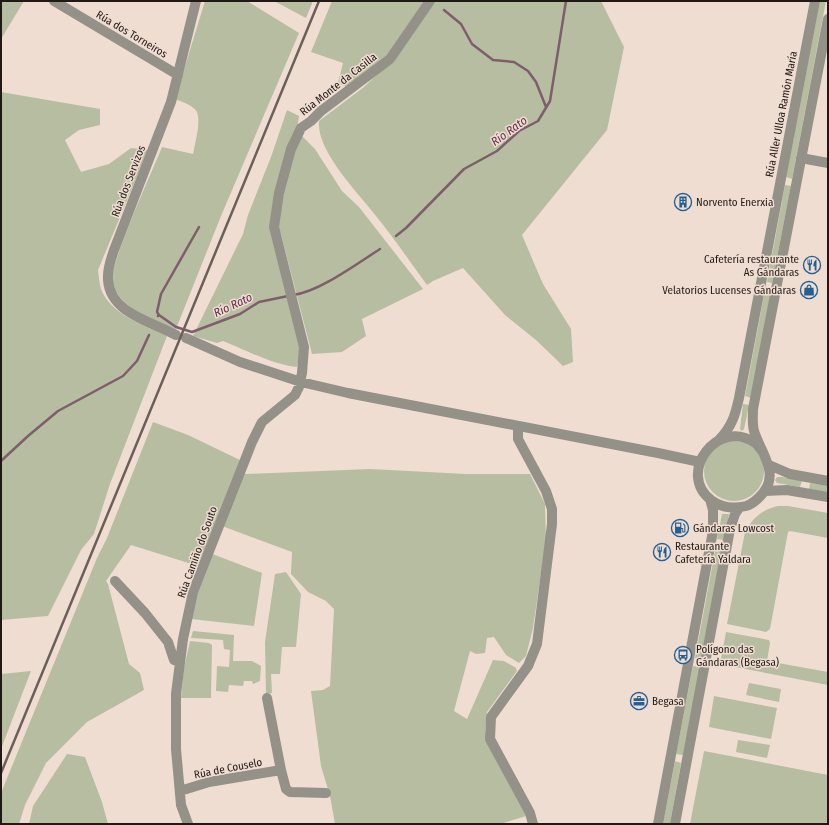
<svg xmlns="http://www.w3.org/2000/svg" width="829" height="825" font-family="'Fira Sans Condensed',sans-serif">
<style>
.green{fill:#b7bda1}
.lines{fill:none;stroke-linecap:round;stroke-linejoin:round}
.stream{stroke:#7d5f6c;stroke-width:2.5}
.street{stroke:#949189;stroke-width:10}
.rail{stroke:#6b6059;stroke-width:2.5}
.labels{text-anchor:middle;stroke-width:3;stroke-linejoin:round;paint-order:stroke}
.street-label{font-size:11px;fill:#201915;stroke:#f0ddd1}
.poi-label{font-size:11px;fill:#201915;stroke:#f0ddd1;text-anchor:start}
.water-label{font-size:12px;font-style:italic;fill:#632e4c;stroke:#f0ddd1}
</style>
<rect width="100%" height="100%" fill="#f0ddd1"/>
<!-- green -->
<path class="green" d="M1,1H24L1,39Z
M205,1H247L299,33L221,216L176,329C153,320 120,309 112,282C108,268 154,167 162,147L193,154C195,143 201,123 197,112C193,105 182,102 175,99Z
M274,1H313L306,18Z
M332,1H427L389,54L347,87L338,83L343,63L311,52Z
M436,1H601L624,47L607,130L522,235L543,284L571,329L573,362L563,366L536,340L505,315L463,268L433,281L427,285C410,262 394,238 376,216C359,194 316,151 319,121L364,87L394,58Z
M820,1H826L792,179L786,177Z
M1,92L100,109V125L79,130L65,140L81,172L109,164L131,148L148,150L98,270C99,276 99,283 101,289C110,314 145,326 167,336L110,484L94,534L81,550L48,616L1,620Z
M287,110L299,116L297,130L270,231L301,347L297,367C276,366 243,349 223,341L217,343L193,336L243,234L248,215L271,157Z
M302,136L315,149L342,191L359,207L423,289L362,319L366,336L342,352L312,354L281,234L277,226L292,153Z
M785,185L791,186L772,283L767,282Z
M765,290L771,291L751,398L745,396Z
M743,404L749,405L744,429L742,431L740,429Z
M153,422L188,435L240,460L237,471L198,566L131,545L106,581L108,584L129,664L140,673L144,690L87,722L46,763L25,805L19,824H1V793L97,558L107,538Z
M704 471a30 30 0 1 1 60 0a30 30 0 1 1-60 0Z
M370,469L466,474H530L545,504L546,539L533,628L526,656L519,663L506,655L494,637L487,638L485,653L476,654L470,651L454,711L467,719L493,660L504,661L516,668L517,671L487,712L485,730L488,744L526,816L500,824H335L330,796L321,766L311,691L323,690L330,686L334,609L326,601L308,592L291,574L292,552L222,526L243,473L246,474Z
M777,477H783L802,481L800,487L777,483L775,480Z
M810,483L828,486V492L809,489Z
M778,506H788L828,513V538L790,531L788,532L770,629L766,632L727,624L745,532C752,518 763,509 778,506Z
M722,514H729L724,540L717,539Z
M716,546L722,548L701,659L695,658Z
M210,553L262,573L254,626L191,619L197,588Z
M286,572L301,594L296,647H282L280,674H271L272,693L266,694L265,642L275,574Z
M193,631L234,635L233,661H252L261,666L260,681L253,684L252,681H244L243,686L229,685L228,692L216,691L217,666L229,667L230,650L224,649L223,640L191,638Z
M726,632L769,640L770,643L767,661L828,672V685L720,664Z
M190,641L209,643L212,645L211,698H181L184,668Z
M693,666L700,667L683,755L676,754Z
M31,671L1,749V674Z
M749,683L781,689L779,702L746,695Z
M714,696L777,708L771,739L709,727Z
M738,740L770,745L767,758L736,752Z
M704,751L828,775V824H690Z
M67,754L85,757L102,802L108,824H29L33,806Z
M675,761L681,763L670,824H663Z"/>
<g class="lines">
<!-- stream -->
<path class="stream" d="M444,10L461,24L472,44L493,60L514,62L528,71L536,82L546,107
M396,236L406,228L464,169L497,151L519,131L538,121L550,101L566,1
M293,295C319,292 358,263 380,249
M159,315L157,312L161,294L199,227
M158,316L159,315L176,327L192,332L240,314L259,302L288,296
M1,461L28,436L58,411L123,376L137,361L149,335"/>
<!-- street -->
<path class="street" d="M54,1L178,75
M801,158L828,163
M176,335C152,322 110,313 108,280C107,269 111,259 114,250L171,102L196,1
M186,338L240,362L301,382L348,393L658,453L700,462
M518,427V439L546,491L552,509V524L537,644L528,666L491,717L490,739L530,813L533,824
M719,440C732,426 735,416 739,398L815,1
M763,452C760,449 758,445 755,443C718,417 676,473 711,500C722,508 734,509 746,506C753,504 758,499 763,493C780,473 760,451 754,431C752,424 753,416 753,409L828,19
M769,465L790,474L828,481
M765,491L787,490L828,497
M115,581L145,613L168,642L174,660L180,661
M281,770L286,789L290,792L326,793
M180,791L209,782L281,770L267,698
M188,824L181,805L176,749V694L183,639L193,592L252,442L262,422L295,395L299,387L302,373L304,347L274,227L279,193L291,149L301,128L311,121L321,111L390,59L430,1
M658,824L713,531V510L710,499
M675,824L730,529L735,514L739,508"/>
<!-- rail -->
<path class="rail" d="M1,773L319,1"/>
</g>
<!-- icons -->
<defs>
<g id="building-ring" transform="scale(0.9)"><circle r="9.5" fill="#f0ddd1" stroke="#235e95" stroke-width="1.5"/><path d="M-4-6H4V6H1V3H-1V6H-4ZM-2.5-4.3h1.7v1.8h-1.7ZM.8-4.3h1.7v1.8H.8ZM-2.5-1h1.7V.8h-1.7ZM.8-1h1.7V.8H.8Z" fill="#235e95"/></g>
<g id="restaurant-ring" transform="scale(0.9)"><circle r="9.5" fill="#f0ddd1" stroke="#235e95" stroke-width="1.5"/><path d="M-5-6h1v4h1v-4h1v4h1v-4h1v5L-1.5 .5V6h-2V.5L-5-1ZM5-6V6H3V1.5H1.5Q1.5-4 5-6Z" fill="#235e95"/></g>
<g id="shop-ring" transform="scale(0.9)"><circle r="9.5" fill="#f0ddd1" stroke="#235e95" stroke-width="1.5"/><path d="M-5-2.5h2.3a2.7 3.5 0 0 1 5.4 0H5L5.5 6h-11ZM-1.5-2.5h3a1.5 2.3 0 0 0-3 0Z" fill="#235e95"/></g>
<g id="fuel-ring" transform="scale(0.9)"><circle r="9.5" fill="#f0ddd1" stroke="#235e95" stroke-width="1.5"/><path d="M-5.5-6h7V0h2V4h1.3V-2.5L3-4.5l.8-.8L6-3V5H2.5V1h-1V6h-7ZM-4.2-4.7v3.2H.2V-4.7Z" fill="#235e95"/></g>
<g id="bus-ring" transform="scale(0.9)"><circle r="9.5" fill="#f0ddd1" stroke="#235e95" stroke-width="1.5"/><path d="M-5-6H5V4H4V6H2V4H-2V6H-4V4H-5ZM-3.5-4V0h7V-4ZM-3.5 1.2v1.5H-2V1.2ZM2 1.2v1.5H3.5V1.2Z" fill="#235e95"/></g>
<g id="office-ring" transform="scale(0.9)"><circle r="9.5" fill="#f0ddd1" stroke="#235e95" stroke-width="1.5"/><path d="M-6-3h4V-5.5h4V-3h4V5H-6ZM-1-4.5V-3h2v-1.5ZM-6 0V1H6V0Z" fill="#235e95"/></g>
</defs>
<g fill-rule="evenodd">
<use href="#building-ring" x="683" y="202"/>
<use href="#restaurant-ring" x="812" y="265"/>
<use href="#shop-ring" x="809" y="290"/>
<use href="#fuel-ring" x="680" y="528"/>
<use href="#restaurant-ring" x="662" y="552"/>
<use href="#bus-ring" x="683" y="655"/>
<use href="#office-ring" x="639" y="701"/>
</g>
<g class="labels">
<!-- street labels -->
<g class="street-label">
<text transform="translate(132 34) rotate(31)" y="4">Rúa dos Torneiros</text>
<text transform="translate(338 84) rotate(-38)" y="4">Rúa Monte da Casilla</text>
<text transform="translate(781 114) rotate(-79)" y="4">Rúa Aller Ulloa Ramón María</text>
<text transform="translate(128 181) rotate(-69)" y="4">Rúa dos Servizos</text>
<text transform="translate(197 552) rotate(-70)" y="4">Rúa Camiño do Souto</text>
<text transform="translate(228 768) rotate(-11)" y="4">Rúa de Couselo</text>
</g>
<!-- poi labels -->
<g class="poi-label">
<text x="696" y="206">Norvento Enerxia</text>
<text x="799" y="263" text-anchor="end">Cafetería restaurante<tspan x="799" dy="13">As Gándaras</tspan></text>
<text x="796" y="294" text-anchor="end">Velatorios Lucenses Gándaras</text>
<text x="693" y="532">Gándaras Lowcost</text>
<text x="675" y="550">Restaurante<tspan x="675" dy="13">Cafetería Yaldara</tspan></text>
<text x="696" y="653">Polígono das<tspan x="696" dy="13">Gándaras (Begasa)</tspan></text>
<text x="652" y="705">Begasa</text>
</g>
<!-- water labels -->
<g class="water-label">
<text transform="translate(509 131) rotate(-36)" y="4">Río Rato</text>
<text transform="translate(233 305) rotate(-25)" y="4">Río Rato</text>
</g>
</g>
<!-- border -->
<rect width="829" height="825" fill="none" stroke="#201915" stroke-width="4"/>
</svg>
